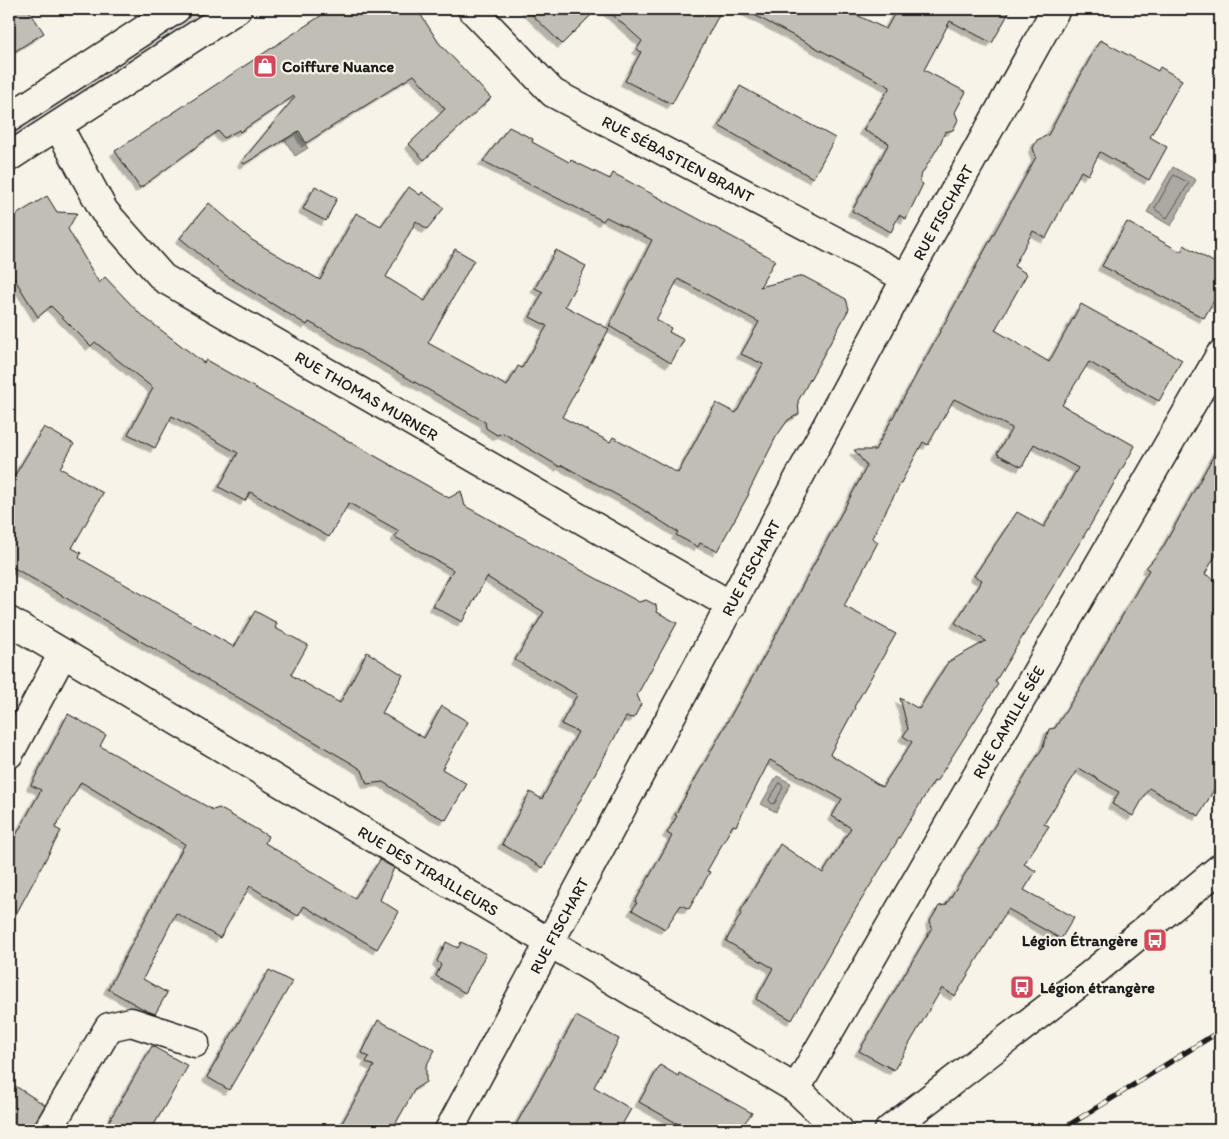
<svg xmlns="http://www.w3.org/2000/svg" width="1229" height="1139" font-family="Itim,sans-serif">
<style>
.green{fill:#d7d3cb;stroke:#7a7874}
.water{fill:#aca9a2;stroke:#72716c}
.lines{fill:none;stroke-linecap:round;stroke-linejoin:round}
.shore{stroke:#565452;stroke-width:1}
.building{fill:#c0beb5;stroke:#1c1c1c;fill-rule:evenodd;filter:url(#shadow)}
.minor-casing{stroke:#1c1c1c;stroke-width:31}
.major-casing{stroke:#1c1c1c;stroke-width:31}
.minor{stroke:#f7f3e8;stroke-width:28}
.major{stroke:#f7f3e8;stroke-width:28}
.rail-casing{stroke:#1c1c1c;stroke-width:5.5}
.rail{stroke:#f7f3e8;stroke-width:4;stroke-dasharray:11;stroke-linecap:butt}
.labels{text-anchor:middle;stroke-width:4.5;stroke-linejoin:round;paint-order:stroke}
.poi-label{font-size:16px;font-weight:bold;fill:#1c1c1c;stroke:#f7f3e8;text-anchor:start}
.street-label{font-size:16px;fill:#1c1c1c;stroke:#f7f3e8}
</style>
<defs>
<filter id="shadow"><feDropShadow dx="-4.5" dy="4.5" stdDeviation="0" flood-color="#0004"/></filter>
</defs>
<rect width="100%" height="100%" fill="#f7f3e8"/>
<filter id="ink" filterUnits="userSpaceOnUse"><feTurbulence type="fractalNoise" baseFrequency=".02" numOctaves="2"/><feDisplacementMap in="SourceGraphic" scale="10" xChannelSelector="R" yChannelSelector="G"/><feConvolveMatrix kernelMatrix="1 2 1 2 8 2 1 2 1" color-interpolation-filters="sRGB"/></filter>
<g filter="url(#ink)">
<!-- green -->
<path class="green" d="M187,9H218L9,145V126Z"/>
<!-- water -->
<path class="water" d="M290,121L308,148L295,156L278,129Z
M1173,167L1196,180L1171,226L1147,212Z
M777,776L791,783L776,812L761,804Z"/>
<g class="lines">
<!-- shore -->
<path class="shore" d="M1174,175L1189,183L1167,218L1155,209Z
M780,783L783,787L775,803L772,804L769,800Z"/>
</g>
<!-- building -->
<path class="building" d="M9,9H28L44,33L9,55Z
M331,9H417L439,43L491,98L424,160L409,144L445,109L414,75L306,143L299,131L244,164L242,161L295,97L294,96L240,132L239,130L224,138L218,131L140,188L115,151Z
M526,9H597L562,44Z
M606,9H722L672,104L625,81L641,52L637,49L642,41Z
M743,9H844L886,29L897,9H1011L992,43L950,21L924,70L966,92L955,112L958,120L953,130L945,132L940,144L920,177V182L923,184L906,219L899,215L891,232L852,211L889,143L863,130L890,87Z
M1100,40L1158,71L1160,67L1182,80L1150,137L1167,147L1149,180L1100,152L1088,175L1081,171L1046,238L1033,231L1014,266L1027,274L995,330L1049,362L1081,304L1182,360L1159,401L1089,362L1062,405L1135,446L1091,524L995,682L998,684L936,782L934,781L846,925L792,1020L756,999L773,968L726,941L742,912H740L780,844L823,873L851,828L832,816L842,799L770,760L736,826L733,825L707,871L710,872L689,909L681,905L665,929L632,910L637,903L635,902L672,836L667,833L677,816L675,815L770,646L867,466L854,450H875L1036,157L1033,148L1037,140L1048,135ZM954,399L1012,428L997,454L1022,467L1034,444L1078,468L1044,527L1017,512L974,576L982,580L955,623L986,641L948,662L919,709L900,698L908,729L903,736L912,742L882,787L830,754L855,708L854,707L896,634L844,606L878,542L872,538L890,503L923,442L928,445Z
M740,86L835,138L813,178L719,126Z
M509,127L533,139L532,142L569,162L571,160L610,179L613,173L775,260L760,287L803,276L846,299L849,309L798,401L799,414L788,420L776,437L748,493L749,494L717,551L700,543L698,547L676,535L678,532L637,506L562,465L560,467L503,433L497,435L486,428L485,422L309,322L307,325L225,275L180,238L209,203L252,240L320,280L356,213L381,226L409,187L420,195L422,192L444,208L427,229L416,221L386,277L425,301L455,249L474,260L428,343L507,386L518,366L522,368L547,326L530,317L543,292L535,288L556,250L586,266L565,306L609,329L562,417L610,442L613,437L678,473L716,403L736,413L763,364L741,354L759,322L678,279L656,320L671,328L669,332L684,340L671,363L609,326L652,240L606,217L603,221L483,161Z
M315,186L337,198L326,221L303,209Z
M47,196L57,212L77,213L68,229L99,283L105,277L140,314L204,363L206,360L449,498L461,491L465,506L639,602L646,600L656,605L657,612L677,623L637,695L641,704L634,718L626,717L543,868L502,844L530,792L542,799L578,732L561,724L577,695L515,660L544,612L487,577L462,622L433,606L453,570L395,537L399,531L349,503L329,537L250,492L245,501L219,487L238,453L172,416L155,448L128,434L153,388L95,342L91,346L51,306L38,317L9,270V219Z
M1127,222L1181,252L1184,245L1220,266V305L1213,302L1204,318L1102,266Z
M44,427L74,444L60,468L103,493L72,548L81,553L79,558L234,647L255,611L277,623L275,628L308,645L291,675L340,703L367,652L403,675L382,713L424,738L442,706L468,722L442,769L467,784L446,820L431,813L383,782L367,784L362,770L353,764L9,565V485Z
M1220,444V547L1205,574L1220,583V779L1199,816L1149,788L1133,816L1112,804L1119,792L1079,768L1044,824L1049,826L1024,864L1036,871L1024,890L1074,917L1061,939L1008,909L955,996L942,988L894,1070L859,1051L932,928L930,921L939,906L946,905L1043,747L1049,729L1055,728L1082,685L1149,570L1146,568L1162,549Z
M68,714L106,735L100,746L213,810L219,808L268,836L265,843L355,898L380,860L394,868L380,900L399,912L377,949L304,906L298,916L250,886L220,938L176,913L143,979L167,993L155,1014L145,1010L108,989L185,844L81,782L55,828L61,831L9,927V848L41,790L31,785Z
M446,942L458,948L461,942L486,954L465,993L436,976L441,965L437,961Z
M269,970L292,982L229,1090L207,1077Z
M576,1016L619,1039L594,1087L631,1109L619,1130H513Z
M378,1020L435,1050L426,1066V1082L415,1089L392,1130H338L374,1066L366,1062L369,1057L362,1053Z
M152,1046L188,1066L151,1130H104Z
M660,1065L678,1076L679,1073L752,1113L739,1130H689L639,1102Z
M9,1082L45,1105L32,1130H9Z"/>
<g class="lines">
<!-- minor casing -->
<g class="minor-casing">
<g id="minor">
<path id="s1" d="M472,9L553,93L906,278"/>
<path id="s2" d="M58,126L104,211L163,278L732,606"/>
<path id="s3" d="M9,621L796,1089L839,1130"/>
<path d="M9,754L63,653"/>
<path id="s4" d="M796,1089L1220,355"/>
<path d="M48,1130L109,1027L131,1022L195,1043"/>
<path id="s5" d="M449,1130L906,278L1056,9"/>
<path d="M889,1130L1089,976L1220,868"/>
</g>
</g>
<!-- major casing -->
<g class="major-casing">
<path id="major" d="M9,118L176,9
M9,157L237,9"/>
</g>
<!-- minor -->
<use href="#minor" class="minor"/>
<!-- major -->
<use href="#major" class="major"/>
<!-- rail casing -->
<g class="rail-casing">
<path id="rail" d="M1061,1130L1220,1031"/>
</g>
<!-- rail -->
<use href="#rail" class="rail"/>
</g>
</g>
<!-- icons -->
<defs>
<g id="shop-square" transform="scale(1.25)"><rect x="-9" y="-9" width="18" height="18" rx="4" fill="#d1495b" stroke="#f7f3e8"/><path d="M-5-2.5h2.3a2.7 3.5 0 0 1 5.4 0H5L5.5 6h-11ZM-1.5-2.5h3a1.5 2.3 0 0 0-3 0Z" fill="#fff"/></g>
<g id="bus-square" transform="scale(1.25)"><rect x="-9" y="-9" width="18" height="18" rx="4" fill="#d1495b" stroke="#f7f3e8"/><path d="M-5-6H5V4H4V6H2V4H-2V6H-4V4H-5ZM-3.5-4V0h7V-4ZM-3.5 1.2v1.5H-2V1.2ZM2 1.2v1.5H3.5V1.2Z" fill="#fff"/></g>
</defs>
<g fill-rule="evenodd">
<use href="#shop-square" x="265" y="66"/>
<use href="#bus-square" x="1155" y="940"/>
<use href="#bus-square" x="1022" y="987"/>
</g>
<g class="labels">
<!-- poi labels -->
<g class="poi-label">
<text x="282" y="72">Coiffure Nuance</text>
<text x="1138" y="946" text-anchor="end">Légion Étrangère</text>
<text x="1040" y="993">Légion étrangère</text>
</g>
<!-- street labels -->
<g class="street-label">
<text dy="6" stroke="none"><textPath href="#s1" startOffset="258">RUE SÉBASTIEN BRANT</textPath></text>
<text dy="6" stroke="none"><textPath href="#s5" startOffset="1042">RUE FISCHART</textPath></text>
<text dy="6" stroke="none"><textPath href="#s2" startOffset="421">RUE THOMAS MURNER</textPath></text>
<text dy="6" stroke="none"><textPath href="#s5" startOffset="638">RUE FISCHART</textPath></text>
<text dy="6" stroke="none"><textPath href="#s4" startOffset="424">RUE CAMILLE SÉE</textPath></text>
<text dy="6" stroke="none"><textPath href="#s3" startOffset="488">RUE DES TIRAILLEURS</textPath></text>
<text dy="6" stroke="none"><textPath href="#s5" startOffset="232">RUE FISCHART</textPath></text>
</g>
</g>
<!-- margin -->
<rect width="1229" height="1139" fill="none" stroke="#f7f3e8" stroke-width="30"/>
<rect x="15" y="15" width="1199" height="1109" fill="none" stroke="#1c1c1c" stroke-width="2" filter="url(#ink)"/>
</svg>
